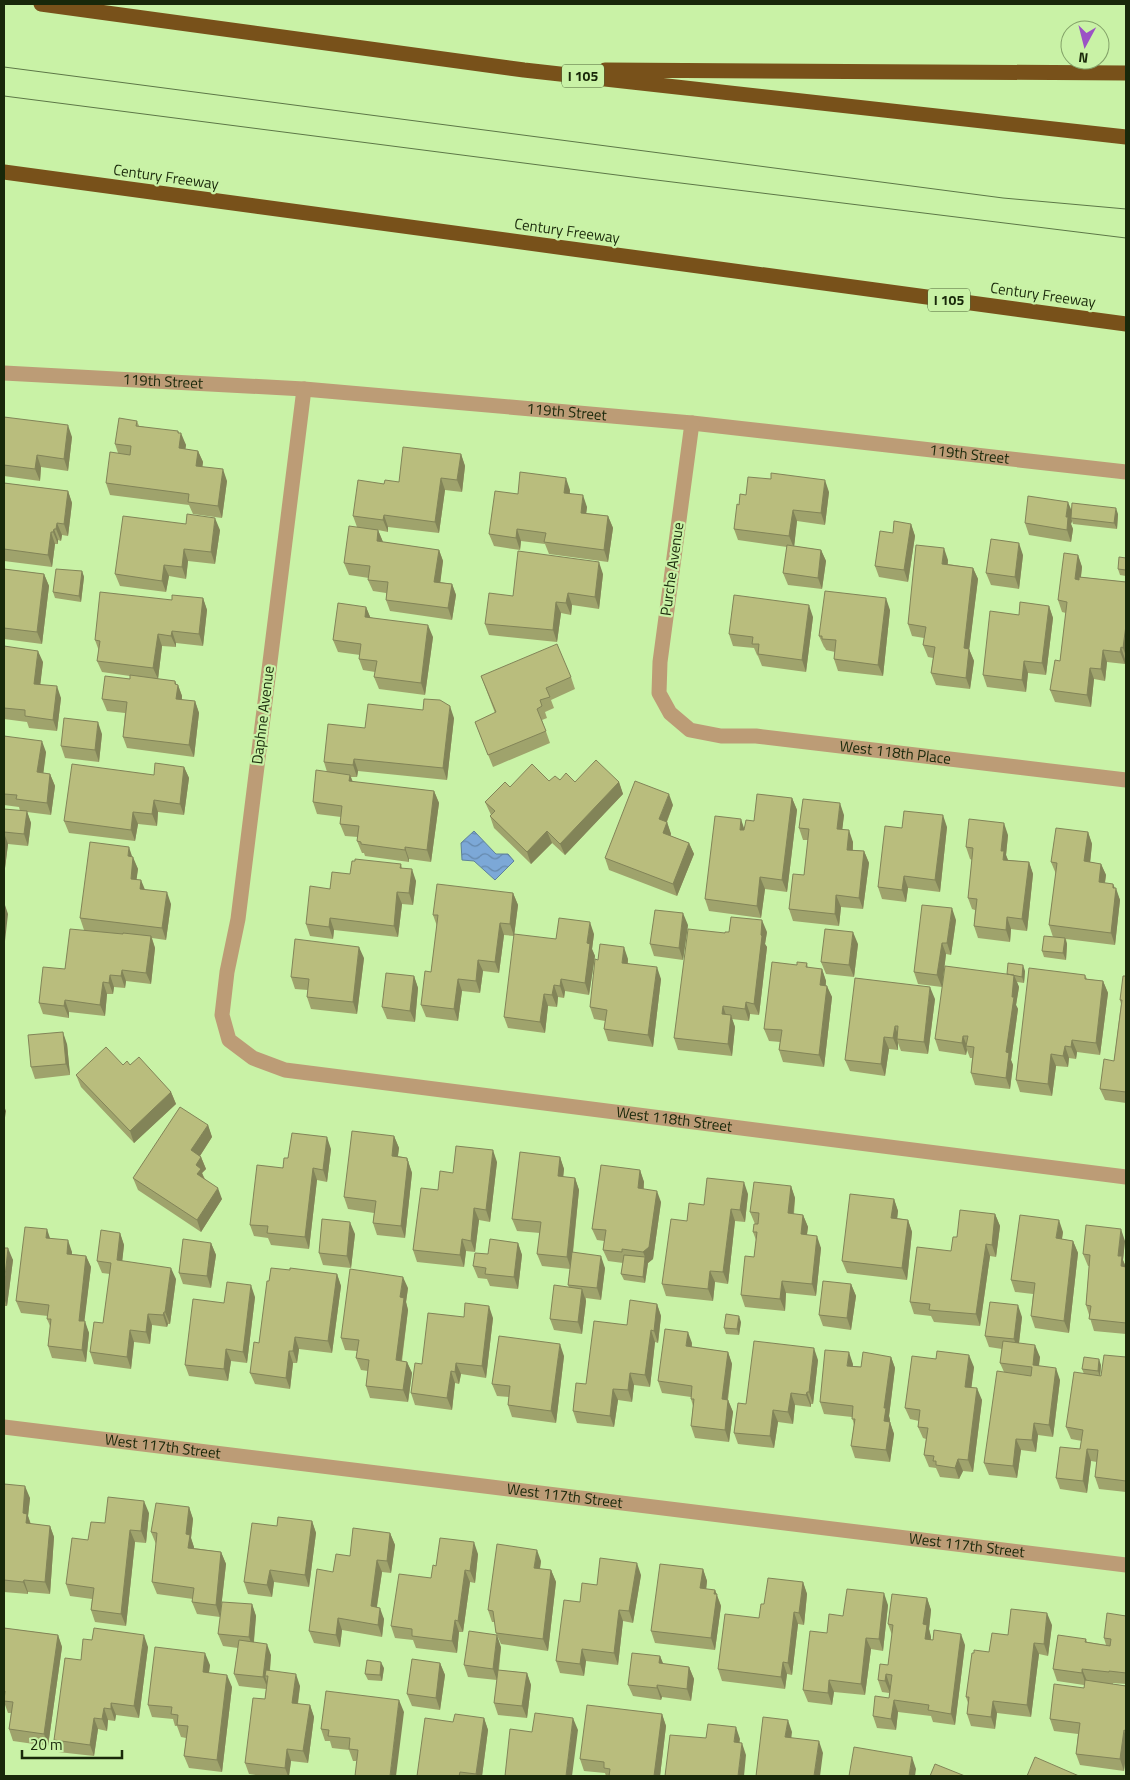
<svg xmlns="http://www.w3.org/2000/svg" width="1130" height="1780" font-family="'Titillium Web',sans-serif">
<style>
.water{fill:url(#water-waves);stroke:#5e829a}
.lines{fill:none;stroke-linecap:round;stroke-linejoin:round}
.minor{stroke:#bc9c76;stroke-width:15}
.motorway{stroke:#78511a;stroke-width:15}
.tram{stroke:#5d7747;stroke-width:1}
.wall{fill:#9fa36c}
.shaded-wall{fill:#828458}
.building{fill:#b9bd7d;stroke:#828458}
.labels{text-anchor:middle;stroke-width:4.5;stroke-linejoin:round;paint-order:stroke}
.shield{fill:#c9f2a6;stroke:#4e6539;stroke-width:1}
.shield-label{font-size:14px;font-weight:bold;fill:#19280a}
.street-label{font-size:15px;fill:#19280a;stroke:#c9f2a6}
</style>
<defs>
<pattern id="water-waves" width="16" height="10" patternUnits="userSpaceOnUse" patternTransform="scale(1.25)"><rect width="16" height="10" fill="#7ca8d7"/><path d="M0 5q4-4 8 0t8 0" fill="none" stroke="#6589ad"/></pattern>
</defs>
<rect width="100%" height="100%" fill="#c9f2a6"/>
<!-- water -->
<path class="water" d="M474,831L496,854H508L514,861L495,880L474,861L462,860L461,843Z"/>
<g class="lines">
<!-- minor -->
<g class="minor">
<path id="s1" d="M4,373L304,389L692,423L1126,472"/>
<path id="s2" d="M304,389L238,919L227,972L222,1015L229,1040L253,1058L285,1070L1126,1177"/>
<path id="s3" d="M692,423L660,662L659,693L670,713L690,730L721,736H756L1126,780"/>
<path id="s4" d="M4,1427L1126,1565"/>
</g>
<!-- motorway -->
<path class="motorway" d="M41,4L524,70L1126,137
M605,70L1126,73
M4,172L1126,324"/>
<!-- tram -->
<path class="tram" d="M4,67L1003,198L1126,209
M4,96L640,178L1126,238"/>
</g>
<!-- wall -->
<path class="wall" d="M4,417L72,437L68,471L41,467L40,481L4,476Z
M137,421L139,426L179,433L186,445L185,449L198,451L203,462L202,467L227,481L222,518L193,514L189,505L110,495L106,483L118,453L115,444Z
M461,454L465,466L462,492L445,490L439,533L388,527V532L378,530L383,542L439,550L443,561L440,582L452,584L456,595L452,620L390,611L386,600V593L373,591L368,580L369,578L349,575L344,563L357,527L353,516L384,484L399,482Z
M4,483L68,491L72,503L68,536L62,535L61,541L58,540V544H55L52,567L4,561Z
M570,490V493L587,507L586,513L608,516L613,528L608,562L549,554L545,544L521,541L520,550L494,546L489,534L518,494Z
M829,492L825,525L797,521L794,546L821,550L826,561L822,589L788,585L783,573L787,547L738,540L734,529L739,505L746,495Z
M1072,511L1118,514L1117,529L1073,524L1072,521L1071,524L1073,529L1071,542L1029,535L1025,523Z
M911,524L915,536L908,582L879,577L875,566L893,533Z
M220,530L215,564L188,561L186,579L169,576L166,592L120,586L115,574Z
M1023,555L1019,589L991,585L986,573Z
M1078,555L1082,567L1081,577L1126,582V659H1125V664L1107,662L1105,681L1094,679L1091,707L1055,702L1050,690L1060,661L1066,613L1062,612L1058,600Z
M1126,558V576L1120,575L1118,569Z
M948,560V564L973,568L978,579L969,649L974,661L970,689L936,685L931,673L933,658L928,657L923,645L924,638L912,636L908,624Z
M4,569L44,574L49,586L42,644L4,639Z
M82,571L84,577L81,602L55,598L53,592Z
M603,574L599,609L572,605L571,615L561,613L557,642L489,635L485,624L513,596Z
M203,598L207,610L203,646L176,643V647L162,646L158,679L175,681L176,684L178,685L182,696V700L195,701L199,713L194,757L127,748L123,737L125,713L107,711L102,699L130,679V676L102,672L97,661L99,651L95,640L172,600Z
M1049,606L1053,618L1046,675L1028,673L1026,692L987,687L983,675L1019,615Z
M366,607L370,617L433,637L425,695L379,689L374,677L375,672L363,670L359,659L360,655L338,652L333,640Z
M890,610L883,676L838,671L834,659L835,652L826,650L825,648L824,647L819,636Z
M813,617L806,672L762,666L758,656L757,655L754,648L733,646L729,634Z
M4,646L43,662L40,684L61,698L57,731L29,728L27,722L4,719Z
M481,676L571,677L575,689L551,700L554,708L545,712L547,718L542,720L550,743L493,767L475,722L495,713Z
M454,718L447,780L358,771L357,777H351L353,782L434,791L439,803L431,862L409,859V862L365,856L364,853H362L357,841L358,837L345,836L340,824L341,817L317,814L313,802L327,772L324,762L365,728Z
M102,734L99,762L65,758L61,746Z
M4,736L46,752L43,773L50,774L55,786L51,815L27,812L31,823L28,846L8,844L4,876V809L20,811L19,807L4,805Z
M184,767L189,778L184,815L158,812L157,826L138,824L135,841L69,833L64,821L154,775Z
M560,780L575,782H619L623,794L565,855L552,843L531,864L494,828L490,816L491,815L485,802L549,781Z
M792,798L797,810L787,892L765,889L761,918L709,911L705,899L745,829L754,821Z
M673,805L667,822L671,834V836L689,843L694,854L677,896L609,870L605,858Z
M844,815L842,829L853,842V850L864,851L869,863L863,909L841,907L839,926L793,921L789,909L804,875L808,840H803L799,828Z
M947,827L940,892L908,888L906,902L882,899L878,887L902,828Z
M1088,832L1092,844L1090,862L1101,864L1106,875L1105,883L1113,884L1120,900L1115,945L1066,939L1067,944L1066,960L1044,957L1042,951L1053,937L1049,925L1056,874L1051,862Z
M1008,835L1006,855L1008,860L1029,862L1033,874L1027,931L1011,929L1010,942L978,938L974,926L975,910L972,909L968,898L972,860L970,859L966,847Z
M132,857L138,869L136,880L145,890L171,904L166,940L152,938L155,948L151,984L126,981L125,988L114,987L113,994H107L105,1016L69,1012V1018L43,1014L39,1003L65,969L84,930L80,918Z
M401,864L402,868L416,881L413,905L402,904L398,937L334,930L333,939L310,936L306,924L330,889L350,874Z
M513,893L518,905L514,936L504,935L499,973L483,971L480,993L462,991L458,1021L426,1017L421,1005L431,972L437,926L433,915Z
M956,920L951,955L946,954L942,987L918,984L914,972Z
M688,925L683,960L654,956L650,944Z
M767,932L765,944L767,947L759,1015L750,1014L749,1021L732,1019L735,1027L732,1056L678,1050L674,1038Z
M594,934L592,949L595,956L589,995L565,991L564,998L558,997L557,1007L548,1006L545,1033L508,1028L504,1017L556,939Z
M858,944L854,977L826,974L821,962Z
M364,958L357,1014L311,1009L307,997L308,990L295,989L291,977Z
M628,959V963L661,979L653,1047L608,1041L604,1029L605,1021L594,1019L590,1007Z
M807,963L808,968L822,969L826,981V985L832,997L824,1067L783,1062L779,1050L780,1042L769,1041L764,1029L797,965Z
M1025,971L1024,983L1017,982L1019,987L1016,1005L1018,1009L1011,1060L1013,1065L1010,1089L975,1085L971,1073L972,1058H970L967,1050L966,1055L939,1051L935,1039L1007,974Z
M1085,975L1087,979L1103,981L1108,993L1100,1055L1077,1052L1076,1059L1069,1058L1068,1067L1056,1066L1052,1096L1020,1092L1016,1080Z
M414,976L418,988L415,1022L387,1019L382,1007Z
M1126,976V1103L1105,1100L1100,1089L1114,1061L1121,1004L1120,1000Z
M935,999L928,1054L901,1051L898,1043V1050L889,1049L885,1076L850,1071L845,1060Z
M67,1044L70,1075L35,1079L31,1067Z
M123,1065H130L171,1092L176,1104L134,1143L81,1087L76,1075Z
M208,1125L212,1137L200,1156L201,1157L206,1169L202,1173L205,1179L222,1199L201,1232L138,1190L133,1178Z
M394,1136L399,1148L398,1156L407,1158L412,1173L405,1238L377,1235L373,1223L374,1213L348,1209L344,1197Z
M331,1149L327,1182L317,1180L309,1249L271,1245L268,1238L254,1236L250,1225L288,1158Z
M560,1157L564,1169L563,1177L575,1178L579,1190L573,1253L605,1268L601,1300L586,1298V1301L582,1334L554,1330L550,1319L569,1287L568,1285L570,1269L542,1266L537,1254L540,1233L517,1231L512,1219Z
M497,1162L490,1222L479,1220L475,1252L466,1251L464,1267L417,1262L413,1250L438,1190L453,1173Z
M640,1170L644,1182V1189L661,1202L653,1259L648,1263L645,1283L624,1280L621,1274L623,1263L608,1261L603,1250L604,1241L597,1240L592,1229Z
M791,1186L795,1198L794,1214L803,1215L808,1227L807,1235L821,1248L816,1296L786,1293L785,1311L745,1307L741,1295L754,1257L756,1240L753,1232L755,1224L750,1212Z
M748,1194L745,1222L735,1221L728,1284L715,1282L713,1301L666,1296L662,1284L687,1221L704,1205Z
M894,1199L898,1211L897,1218L908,1220L912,1232L907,1280L847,1273L842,1261Z
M995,1214L1000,1226L996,1257L990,1256L980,1326L934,1322L931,1316L914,1314L910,1302L951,1251L957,1237Z
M1063,1232L1062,1239L1073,1241L1078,1253L1069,1333L1035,1328L1031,1316L1033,1294L1015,1292L1011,1280Z
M120,1233L124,1245L122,1261L176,1279L170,1324H168L167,1327L152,1325L150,1344L134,1342L131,1369L94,1364L90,1352L103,1323L110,1274L102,1273L97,1261Z
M355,1234L351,1268L323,1265L319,1253Z
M50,1238L72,1252V1254L86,1256L91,1267L84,1321L89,1333L86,1362L52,1358L48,1346L50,1326L47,1319L48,1316L21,1313L16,1301Z
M1125,1241L1123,1260L1126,1267V1334L1094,1331L1086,1305L1089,1266H1088L1083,1254Z
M211,1243L216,1255L211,1288L183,1284L179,1273Z
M518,1243L522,1255L518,1289L490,1286L487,1279L478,1278L473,1266L488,1254Z
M4,1248L13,1260L7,1306H4Z
M290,1270L337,1274L341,1286L332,1353L299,1349L297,1363H293L290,1389L255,1384L250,1373L259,1343L269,1281Z
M851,1284L856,1296L851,1330L823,1326L819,1315Z
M408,1288L406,1302L408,1310L402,1361L407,1362L412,1373L408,1402L370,1398L366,1386L368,1371L361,1370L356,1358L357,1351L345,1350L341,1338Z
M255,1297L247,1363L231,1361L228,1381L189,1376L185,1365L224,1303Z
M657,1304L661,1316L658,1343L655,1342L650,1387L634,1385L632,1402L618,1400L614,1427L577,1423L573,1411L586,1384L627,1325Z
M464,1317L493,1318L486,1378L461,1374L459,1384L455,1383L452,1410L415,1405L411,1393L422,1364Z
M1022,1317L1019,1343L1040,1357L1039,1366L1060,1380L1053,1437L1038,1435L1036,1452L1021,1450L1017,1478L989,1475L984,1463L1004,1372L1000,1363L1002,1349L989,1347L985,1336Z
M741,1322L739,1335L726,1334L724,1328Z
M692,1343V1347L728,1352L732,1364L728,1400L733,1412L729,1442L695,1438L691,1426L693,1406L691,1399V1397L662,1393L658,1381Z
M564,1356L556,1423L512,1417L508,1405L509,1397L497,1396L492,1384Z
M891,1357L895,1368L889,1416L890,1420V1422L894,1434L890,1462L855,1458L851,1446L854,1425L852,1417L824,1414L820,1402L853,1364V1366L861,1367Z
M1126,1357V1492L1099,1489L1095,1477L1097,1462L1091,1461L1087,1493L1060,1489L1056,1478L1080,1449L1082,1441L1071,1439L1066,1427L1084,1374L1082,1369L1101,1365L1100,1376Z
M818,1360L813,1404H811V1407L795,1405L793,1424L778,1422L774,1448L738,1444L734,1433L746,1404Z
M974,1367L971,1388L982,1400L973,1472L963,1471L959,1479L940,1477L936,1468L929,1467L924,1455L926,1439L923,1438L918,1427L919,1421L910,1419L905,1408Z
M4,1484L30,1498L28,1516L31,1524L50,1526L54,1537L50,1594L28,1592V1594L4,1592Z
M189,1507L193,1519L191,1538L194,1548L221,1552L226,1564L220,1617L197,1614L192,1602L193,1599L157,1594L152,1582L156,1544L151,1532Z
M149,1513L146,1543L135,1542L126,1626L95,1622L91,1610L92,1599L70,1596L66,1584L88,1540L105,1523Z
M312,1521L316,1533L309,1587L274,1582L272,1597L248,1594L244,1582L277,1526Z
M390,1533L395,1545L391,1573L382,1572L377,1607L384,1619L382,1637L342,1630L340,1647L314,1643L309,1631L333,1572L350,1556Z
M478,1554L475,1583L470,1582L463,1632H459L457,1653L416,1648L413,1640L395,1638L391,1626L431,1578L436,1566Z
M541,1561L540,1569L551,1570L556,1582L548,1651L501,1644L496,1633L495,1622H492L488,1610Z
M703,1569L707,1581L706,1589L715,1590L721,1606L715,1650L655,1643L651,1631Z
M641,1575L633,1623L623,1621L618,1665L586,1661L584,1676L560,1673L556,1661L580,1602L597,1585Z
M803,1582L807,1594L804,1625L798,1624L792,1675L787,1674L785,1689L722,1681L718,1669L759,1618L764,1604Z
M927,1598L931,1610L929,1629L931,1637V1640L965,1645L955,1725L933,1722L931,1716L898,1712L896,1730L877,1728L873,1716L889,1698V1693L882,1692L878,1680L888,1665L892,1635L888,1624Z
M252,1604L256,1616L254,1642L271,1655L270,1671L300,1686L298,1704L310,1705L314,1717L308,1763L291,1761L289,1776H263L249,1774L245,1763L265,1699L266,1689L239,1686L234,1674L238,1648L223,1646L218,1634Z
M888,1605L883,1651L871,1649L865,1695L834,1692L832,1705L808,1702L803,1690L843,1616Z
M1126,1616V1684L1113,1683V1684L1126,1686V1755L1124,1771L1080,1765L1076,1754L1078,1734L1054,1731L1050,1719L1084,1688V1685L1057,1681L1053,1669L1086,1639L1087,1642L1106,1645L1104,1638Z
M1052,1625L1048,1656L1039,1654L1031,1717L997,1713L995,1729L971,1726L967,1714L968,1703L966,1697L989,1652L1008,1635Z
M4,1628L58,1635L62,1647L48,1746L13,1741L9,1729L11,1713H8L4,1702Z
M148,1647L139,1718L116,1715L115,1721L108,1720L107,1731L98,1729L94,1756L58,1752L54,1740L81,1660Z
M501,1647L499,1670L527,1673L531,1685L527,1718L498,1715L494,1703L497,1680L468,1677L464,1665Z
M660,1656L663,1664L689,1667L694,1679L691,1701L662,1697L661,1700L633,1696L628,1685Z
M440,1663L445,1675L440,1710L412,1706L407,1694Z
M210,1665L209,1673L232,1687L222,1772L189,1768L184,1756L186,1738L181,1737L177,1726H175L173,1719L152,1717L148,1705Z
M384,1668L382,1681L368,1680L365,1674Z
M404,1712L356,1761H353L349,1750L332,1748L330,1741H325L321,1729Z
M662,1714L666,1726L660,1776H606L605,1773L584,1771L580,1759Z
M484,1718L488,1730L482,1776H417L453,1722Z"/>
<!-- shaded-wall -->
<path class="shaded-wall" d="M68,425L72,437L68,471L64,459Z
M178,431L181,438V433L186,445L184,460L179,448Z
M198,451L203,462L201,478L196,466Z
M461,454L465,466L462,492L457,480Z
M37,455L41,467L40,481L35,469Z
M223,469L227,481L222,518L218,506Z
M441,478L445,490L439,533L435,522Z
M566,478L570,490L568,505L564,493Z
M825,480L829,492L825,525L821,513Z
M68,491L72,503L68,536L64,524Z
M583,495L587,507L585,524L581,513Z
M1068,502L1073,514L1071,518L1072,521L1071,524L1073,529L1071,542L1067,530L1066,517Z
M1116,508L1118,514L1117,529L1114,523Z
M793,510L797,521L794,548L789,536Z
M384,515L388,527V532L383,520Z
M608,516L613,528L608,562L604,550Z
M215,518L220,530L215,564L211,552Z
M57,523L62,535L61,541L56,529Z
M911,524L915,536L908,582L904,570Z
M54,529L58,540V544L53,532Z
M517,529L521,541L520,550L516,538Z
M378,530L383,542L377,541Z
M51,532L55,544L52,567L48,555Z
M1019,543L1023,555L1019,589L1015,577Z
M944,548L948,560L946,576L942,564Z
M184,549L188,561L186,579L182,567Z
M439,550L443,561L439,593L434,582Z
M821,550L826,561L822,589L818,578Z
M1078,555L1082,567L1079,591L1075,579Z
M599,562L603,574L599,609L595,597Z
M164,565L169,576L166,592L162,581Z
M973,568L978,579L968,659L964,648Z
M82,571L84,577L81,602L79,596Z
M44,574L49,586L42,644L37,632Z
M452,584L456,595L452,620L448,608Z
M568,593L572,605L571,615L566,603Z
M203,598L207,610L203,646L199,634Z
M886,598L890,610L883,676L878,665Z
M556,602L561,613L557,642L553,630Z
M809,605L813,617L806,672L802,660Z
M1049,606L1053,618L1046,675L1042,663Z
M366,607L371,619L365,617Z
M428,625L433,637L425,695L421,683Z
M1126,625V656L1123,648Z
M172,631L176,643V647L171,636Z
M158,634L162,646L158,679L153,668Z
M1121,647L1125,659V664L1120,652Z
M969,649L974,661L970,689L966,678Z
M1103,650L1107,662L1105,681L1101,669Z
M38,651L43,662L39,696L34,684Z
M1024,661L1028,673L1026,692L1022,680Z
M1090,668L1094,679L1091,707L1087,695Z
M175,681L178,688V685L182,696L181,711L176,699Z
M57,686L61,698L57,731L53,720Z
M195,701L199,713L194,757L189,745Z
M450,706L454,718L447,780L443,768Z
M98,722L102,734L99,762L95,750Z
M42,741L46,752L42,784L37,772Z
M354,759L358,771L357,777L353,765Z
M184,767L189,778L184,815L180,804Z
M50,774L55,786L51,815L47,803Z
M350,775L354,786L349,781Z
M619,782L623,794L565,855L560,844Z
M434,791L439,803L431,862L427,850Z
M669,794L673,805L663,831L659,819Z
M792,798L797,810L787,892L782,880Z
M154,800L158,812L157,826L152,814Z
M840,803L844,815L841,841L837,829Z
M27,811L31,823L28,846L24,834Z
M133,812L138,824L135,841L131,830Z
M943,815L947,827L940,892L935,880Z
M741,819L745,831L740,830Z
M667,822L671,834L667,844L663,833Z
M1004,823L1008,835L1006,855L1009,863L1008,872L1001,851Z
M849,830L853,842L852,861L847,850Z
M547,831L552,843L531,864L527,852Z
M1088,832L1092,844L1089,873L1084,861Z
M4,833L8,844L4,876Z
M689,843L694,854L677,896L673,884Z
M129,847L133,859L128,856Z
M405,847L409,859V862L405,850Z
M864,851L869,863L863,909L859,898Z
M133,857L138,869L135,891L131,879Z
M1029,862L1033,874L1027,931L1022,919Z
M1101,864L1106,875L1103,894L1099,882Z
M412,869L416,881L413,905L409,893Z
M904,876L908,888L906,902L902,890Z
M760,877L765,889L761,918L757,906Z
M141,880L146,892L140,889Z
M1113,884L1116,891V888L1120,900L1115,945L1111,933Z
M167,892L171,904L166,940L162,928Z
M397,892L402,904L398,937L394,926Z
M513,893L518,905L514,936L510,924Z
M836,895L841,907L839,926L835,914Z
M4,902L8,914L4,950Z
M952,908L956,920L951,955L947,943Z
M683,913L688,925L683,960L679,948Z
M1007,917L1011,929L1010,942L1006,930Z
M330,918L334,930L333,939L329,927Z
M762,920L767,932L765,944L767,947L759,1015L754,1004Z
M590,922L594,934L592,949L595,956L589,995L585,983L587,943Z
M500,923L504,935L499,973L495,962Z
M853,932L858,944L854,977L849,965Z
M151,936L155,948L151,984L146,973Z
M1065,938L1067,944L1066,960L1063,953Z
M942,943L946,954L942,987L937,975Z
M359,947L364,958L357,1014L353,1002Z
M624,947L628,959L626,975L622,963Z
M478,960L483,971L480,993L476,981Z
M1023,965L1025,971L1024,983L1022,977Z
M657,967L661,979L653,1047L648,1035Z
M822,969L826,981L824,997L820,985Z
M122,970L126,981L125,988L121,976Z
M110,975L114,987L113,994L109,983Z
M1014,975L1019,987L1016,1005L1018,1009L1011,1060L1013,1065L1010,1089L1006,1078V1052Z
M414,976L418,988L415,1022L410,1011Z
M458,979L462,991L458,1021L454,1009Z
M561,979L565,991L564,998L560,986Z
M1103,981L1108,993L1100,1055L1096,1043Z
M103,982L107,994L105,1016L100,1005Z
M554,985L558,997L557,1007L552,995Z
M827,986L832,997L824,1067L819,1055Z
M930,987L935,999L928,1054L924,1042Z
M544,994L548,1006L545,1033L540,1022Z
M65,1000L69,1012V1018L64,1006Z
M746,1002L750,1014L749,1021L745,1009Z
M723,1006L727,1018L722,1014Z
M731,1015L735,1027L732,1056L728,1044Z
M895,1026L899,1038L897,1039L898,1043V1050L893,1038Z
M63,1032L67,1044L70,1075L66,1064Z
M963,1036L967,1046H966L967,1050L966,1055L962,1043Z
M884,1037L889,1049L885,1076L881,1064Z
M1072,1040L1077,1052L1076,1059L1071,1047Z
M1065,1046L1069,1058L1068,1067L1063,1056Z
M1051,1054L1056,1066L1052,1096L1048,1084Z
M171,1092L176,1104L134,1143L130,1131Z
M4,1106L6,1111L4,1124Z
M208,1125L212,1137L196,1162L191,1150Z
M394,1136L399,1148L396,1168L392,1156Z
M327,1137L331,1149L327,1182L323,1170Z
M493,1150L497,1162L490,1222L486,1210Z
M201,1157L206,1169L202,1173L205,1181L197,1174L196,1165Z
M560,1157L564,1169L562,1188L558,1176Z
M407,1158L412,1173L405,1238L401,1226Z
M313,1168L317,1180L309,1249L305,1237Z
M640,1170L644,1182L642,1199L638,1188Z
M575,1178L579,1190L571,1269L567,1257Z
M744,1182L748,1194L745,1222L740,1210Z
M791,1186L795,1198L792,1225L788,1213Z
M218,1188L222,1199L201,1232L197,1220Z
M657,1191L661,1202L653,1259L648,1263L645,1283L643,1277L645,1257L643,1252Z
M894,1199L898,1211L896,1229L891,1218Z
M474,1208L479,1220L475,1252L471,1241Z
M731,1209L735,1221L728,1284L723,1272Z
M995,1214L1000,1226L996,1257L992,1245Z
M803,1215L808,1227L805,1246L801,1234Z
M908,1220L912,1232L907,1280L902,1268Z
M1059,1220L1063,1232L1060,1250L1056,1238Z
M350,1222L355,1234L351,1268L347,1256Z
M47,1229L51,1241L46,1238Z
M1121,1229L1125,1241L1123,1260L1126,1268L1121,1266L1118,1256Z
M120,1233L124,1245L121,1272L117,1260Z
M817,1236L821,1248L816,1296L812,1284Z
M462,1239L466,1251L464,1267L460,1255Z
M68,1240L72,1252L71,1265L67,1254Z
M1073,1241L1078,1253L1069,1333L1064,1321Z
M211,1243L216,1255L211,1288L207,1276Z
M518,1243L522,1255L518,1289L514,1277Z
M986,1244L990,1256L980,1326L976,1314Z
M8,1248L13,1260L7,1306L4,1298V1286Z
M86,1256L91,1267L83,1333L79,1321Z
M601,1256L605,1268L601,1300L597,1288Z
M171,1268L176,1279L170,1324L165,1312Z
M710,1271L715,1282L713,1301L708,1289Z
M337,1274L341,1286L332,1353L328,1341Z
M403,1277L408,1288L406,1302L408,1310L400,1372L396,1360L400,1297Z
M782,1281L786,1293L785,1311L780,1299Z
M851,1284L856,1296L851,1330L847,1318Z
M251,1285L255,1297L247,1363L243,1352Z
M582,1289L586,1301L582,1334L578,1322Z
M657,1304L661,1316L658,1343L654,1331Z
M1018,1305L1022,1317L1018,1351L1014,1339Z
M489,1306L493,1318L486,1378L482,1366Z
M164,1312L168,1324L167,1327L163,1315Z
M148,1314L152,1325L150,1344L146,1332Z
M739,1316L741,1322L739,1335L737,1329Z
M85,1321L89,1333L86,1362L82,1350Z
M130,1330L134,1342L131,1369L127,1357Z
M651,1330L655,1342L650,1387L645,1375Z
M688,1332L692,1343L690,1358L686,1346Z
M295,1337L299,1349L297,1363L293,1351Z
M560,1344L564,1356L556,1423L551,1411Z
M1035,1345L1040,1357L1037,1377L1033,1365Z
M814,1348L818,1360L813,1404L809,1392Z
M226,1349L231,1361L228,1381L224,1369Z
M289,1351L293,1363L290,1389L286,1378Z
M728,1352L732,1364L726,1410L722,1399Z
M849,1352L853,1364L851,1378L847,1366Z
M969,1355L974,1367L970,1399L965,1387Z
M891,1357L895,1368L889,1416L890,1420L888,1433L884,1421V1408Z
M1099,1359L1101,1365L1100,1377L1098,1371Z
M407,1362L412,1373L408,1402L403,1390Z
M456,1363L461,1374L459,1384L455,1372Z
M1056,1368L1060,1380L1053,1437L1049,1425Z
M451,1371L455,1383L452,1410L447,1398Z
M630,1373L634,1385L632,1402L628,1390Z
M977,1388L982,1400L973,1472L968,1460Z
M613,1389L618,1400L614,1427L610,1416Z
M807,1392L811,1404V1407L806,1395Z
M791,1393L795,1405L793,1424L788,1412Z
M728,1400L733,1412L729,1442L725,1430Z
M773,1410L778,1422L774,1448L770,1436Z
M890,1422L894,1434L890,1462L886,1450Z
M1034,1423L1038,1435L1036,1452L1032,1440Z
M1016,1439L1021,1450L1017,1478L1013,1466Z
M1087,1449L1091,1461L1087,1493L1083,1481Z
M958,1459L963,1471L959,1479L955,1468Z
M25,1486L30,1498L28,1516L31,1526L30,1535L23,1513Z
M144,1501L149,1513L146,1543L141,1531Z
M189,1507L193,1519L191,1538L194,1547L193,1560L188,1548L186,1534Z
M312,1521L316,1533L309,1587L305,1575Z
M50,1526L54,1537L50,1594L45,1582Z
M130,1530L135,1542L126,1626L121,1614Z
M390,1533L395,1545L391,1573L387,1561Z
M474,1542L478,1554L475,1583L470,1571Z
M537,1550L541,1561L538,1580L534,1568Z
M221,1552L226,1564L220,1617L216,1605Z
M377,1560L382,1572L375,1618L371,1606Z
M637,1563L641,1575L633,1623L629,1611Z
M703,1569L707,1581L705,1600L700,1588Z
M270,1570L274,1582L272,1597L267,1585Z
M465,1570L470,1582L463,1632L458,1621Z
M551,1570L556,1582L548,1651L543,1639Z
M24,1580L28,1592V1594L23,1582Z
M803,1582L807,1594L804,1625L799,1613Z
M715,1590L721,1606L715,1650L711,1638Z
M884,1593L888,1605L883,1651L879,1639Z
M927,1598L931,1610L929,1629L931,1637L930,1651L925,1639L923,1624Z
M252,1604L256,1616L253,1649L249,1637Z
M380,1608L384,1619L382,1637L378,1625Z
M619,1610L623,1621L618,1665L614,1653Z
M794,1612L798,1624L792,1675L788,1663Z
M1047,1613L1052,1625L1048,1656L1044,1644Z
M338,1618L342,1630L340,1647L336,1635Z
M455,1620L459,1632L457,1653L452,1641Z
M961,1634L965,1645L955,1725L951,1714Z
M58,1635L62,1647L48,1746L44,1734Z
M144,1635L148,1647L139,1718L134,1706Z
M497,1635L501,1647L497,1680L493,1669Z
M866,1638L871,1649L865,1695L861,1684Z
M1034,1643L1039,1654L1031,1717L1027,1705Z
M267,1644L271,1655L269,1679L268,1676H265L268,1685V1689L263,1677Z
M582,1649L586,1661L584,1676L580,1664Z
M205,1653L210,1665L207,1684L203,1672Z
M660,1656L665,1668L659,1663Z
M381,1662L384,1668L382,1681L380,1675Z
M783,1662L787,1674L785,1689L781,1677Z
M440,1663L445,1675L440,1710L436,1698Z
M689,1667L694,1679L691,1701L687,1689Z
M1082,1669L1087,1681L1086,1685L1082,1673Z
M527,1673L531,1685L527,1718L522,1706Z
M296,1674L300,1686L296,1715L292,1703Z
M886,1674L890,1686V1693L885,1681Z
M227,1675L232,1687L222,1772L217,1760Z
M829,1680L834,1692L832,1705L828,1693Z
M657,1685L662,1697L661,1700L657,1688Z
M399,1700L404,1712L396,1776H390Z
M894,1700L898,1712L896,1730L891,1719Z
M993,1701L997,1713L995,1729L991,1717Z
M111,1703L116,1715L115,1721L111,1709Z
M310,1705L314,1717L308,1763L303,1751Z
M104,1708L108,1720L107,1731L102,1719Z
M662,1714L666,1726L660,1776H654Z
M94,1718L98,1729L94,1756L90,1745Z
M484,1718L488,1730L482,1776H477L476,1774Z
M573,1718L578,1730L572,1776H566Z
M788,1720L792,1732L790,1749L785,1737Z
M736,1727L740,1739L738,1754L734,1742Z
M1124,1730L1126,1738V1755L1124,1771L1120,1759Z
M819,1741L823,1753L820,1776H814Z
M742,1743L746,1755L744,1776H738Z
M287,1749L291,1761L289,1776H288L285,1768Z
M912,1757L916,1769L915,1776H909Z"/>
<!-- building -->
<path class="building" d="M4,417L68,425L64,459L37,455L35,469L4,465Z
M119,418L137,421L136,426L178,431V433H181L179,448L198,451L196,466L223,469L218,506L188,502L189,494L106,483L110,452L130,455L131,446L115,444Z
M403,447L461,454L457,480L441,478L435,522L384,515L383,520L353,516L358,480L384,484L385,480L399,482Z
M520,472L566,478L564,493L583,495L581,513L608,516L604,550L544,542L546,533L517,529L516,538L489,534L495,491L518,494Z
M771,473L825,480L821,513L793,510L789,536L734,529L737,504L739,505L740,494L746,495L748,477L771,479Z
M4,483L68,491L64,524L57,523L56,529H54L53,532H51L48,555L4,549Z
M1028,496L1068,502L1066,517H1068L1067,530L1025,523Z
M1072,503L1116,508L1114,523L1071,518Z
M187,514L215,518L211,552L184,549L182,567L164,565L162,581L115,574L123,516L186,524Z
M894,521L911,524L904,570L875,566L880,531L893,533Z
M349,526L378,530L377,541L439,550L434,582L452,584L448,608L386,600L388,582L368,580L370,566L344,563Z
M991,539L1019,543L1015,577L986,573Z
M787,545L821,550L818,578L783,573Z
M916,545L944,548L942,564L973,568L964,648L969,649L966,678L931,673L935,647L923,645L926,627L908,624Z
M518,551L599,562L595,597L568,593L566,603L556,602L553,630L485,624L489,593L513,596Z
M1064,553L1078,555L1075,579L1079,580V577L1126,582V625L1123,648L1121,647L1120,652L1103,650L1101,669L1090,668L1087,695L1050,690L1055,660L1060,661L1067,602L1058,600Z
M1119,557L1126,558V570L1118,569Z
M4,569L44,574L37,632L4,628Z
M56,569L82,571L79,596L53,592Z
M825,591L886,598L878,665L834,659L836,640L822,639V636H819Z
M100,592L172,600V595L203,598L199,634L172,631L171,636L158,634L153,668L97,661L100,641L95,640Z
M734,595L809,605L802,660L758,654L759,644H752L753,637L729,634Z
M1020,602L1049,606L1042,663L1024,661L1022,680L983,675L990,611L1019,615Z
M338,603L366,607L365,617L428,625L421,683L374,677L377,661L359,659L361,644L333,640Z
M557,644L571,677L546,688L550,697L540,700L542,706L537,709L546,731L488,755L475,722L496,712L481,676Z
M4,646L38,651L34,684L57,686L53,720L25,716V710L4,708Z
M130,675L175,681V684L178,685L176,699L195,701L189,745L123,737L127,702L102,699L105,676L130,679Z
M424,699L440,700L450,706L443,768L354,759L353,765L324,762L328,724L365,728L368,704L423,710Z
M64,718L98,722L95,750L61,746Z
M4,736L42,741L37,772L50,774L47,803L16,799L17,795L4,794Z
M596,760L619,782L560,844L547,831L527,852L490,816L495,811L485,802L505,782L510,787L532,764L549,781L555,776L560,780L566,773L575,782Z
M155,763L184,767L180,804L154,800L152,814L133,812L131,830L64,821L72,764L154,775Z
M316,770L350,775L349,781L434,791L427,850L405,847V850L361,844V842L357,841L359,826L340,824L342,806L313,802Z
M635,781L669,794L659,819L667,822L663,833L689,843L673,884L605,858Z
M757,794L792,798L782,880L760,877L757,906L705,899L715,816L741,819L740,830H744L746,820L754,821Z
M803,799L840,803L837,829L849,830L847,850L864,851L859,898L836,895L835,914L789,909L793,874L804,875L809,829L799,828Z
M4,809L27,811L24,834L4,832Z
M904,811L943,815L935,880L904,876L902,890L878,887L885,826L902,828Z
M969,819L1004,823L1001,851H1004L1003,860L1029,862L1022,919L1007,917L1006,930L974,926L977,899L968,898L973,848L966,847Z
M1056,828L1088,832L1084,861L1101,864L1099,882L1113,884V888H1116L1111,933L1049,925L1057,863L1051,862Z
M90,842L129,847L128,856L133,857L131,879L141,880L140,889L167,892L162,928L80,918Z
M355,859L401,864L400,868L412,869L409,893L397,892L394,926L330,918L329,927L306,924L310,886L330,889L332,872L350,874L352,861H355Z
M437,884L513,893L510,924L500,923L495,962L478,960L476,981L458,979L454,1009L421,1005L425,971L431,972L438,915H433Z
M922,905L952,908L947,943H942L937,975L914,972Z
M655,910L683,913L679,948L650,944Z
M731,917L762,920L761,935L762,936L754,1004L746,1002L745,1009L723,1006L722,1014L731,1015L728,1044L674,1038L688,929L725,933V932H729Z
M559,918L590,922L587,943L590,944L585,983L561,979L560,986L554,985L552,995L544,994L540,1022L504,1017L514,934L556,939Z
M70,929L123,934V933L151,936L146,973L122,970L121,976L110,975L109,983L103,982L100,1005L65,1000L64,1006L39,1003L43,967L65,969Z
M825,929L853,932L849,965L821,962Z
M1044,936L1065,938L1063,953L1042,951Z
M295,939L359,947L353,1002L307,997L309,979L291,977Z
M600,944L624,947L622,963L657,967L648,1035L604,1029L607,1010L590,1007L595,959L598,960Z
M772,962L797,965V962L807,963L806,967L822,969L820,985L827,986L819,1055L779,1050L782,1030L764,1029Z
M1008,963L1023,965L1022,977L1007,974Z
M945,966L1014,975L1012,997H1014L1006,1052L1009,1053L1006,1078L971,1073L974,1047L966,1046L968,1036H963L962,1043L935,1039Z
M1029,968L1085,975V979L1103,981L1096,1043L1072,1040L1071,1047L1065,1046L1063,1056L1051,1054L1048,1084L1016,1080Z
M386,973L414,976L410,1011L382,1007Z
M1123,976H1126V1092L1100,1089L1104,1059L1114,1061L1122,1000H1120Z
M855,978L930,987L924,1042L897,1039L898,1026H895L893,1038L884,1037L881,1064L845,1060Z
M63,1032L66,1064L31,1067L28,1035Z
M106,1047L123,1065L127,1061L130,1065L139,1057L171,1092L130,1131L76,1075Z
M180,1107L208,1125L191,1150L201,1157L196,1165L201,1169L197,1174L218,1188L197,1220L133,1178Z
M352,1131L394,1136L392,1156L407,1158V1161H408L401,1226L373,1223L376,1201L344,1197Z
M292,1133L327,1137L323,1170L313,1168L305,1237L267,1233L268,1226L250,1225L257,1165L283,1168L284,1158H288Z
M456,1146L493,1150L486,1210L474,1208L471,1241L462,1239L460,1255L413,1250L421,1188L438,1190L440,1171L453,1173Z
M520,1152L560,1157L558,1176L575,1178L567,1257L537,1254L541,1222L512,1219Z
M601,1165L640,1170L638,1188L657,1191L649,1247L643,1252L622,1249V1252L603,1250L606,1230L592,1229Z
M707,1178L744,1182L740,1210L731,1209L723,1272L710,1271L708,1289L662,1284L671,1219L687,1221L689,1203L704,1205Z
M754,1182L791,1186L788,1213L803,1215L801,1234L817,1236L812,1284L782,1281L780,1299L741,1295L745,1256L754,1257L757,1232H753L754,1224H758L759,1213L750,1212Z
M850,1194L894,1199L891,1218L908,1220L902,1268L842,1261Z
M960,1210L995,1214L992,1245L986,1244L976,1314L929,1310L930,1304L910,1302L917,1247L951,1251L953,1237H957Z
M1020,1215L1059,1220L1056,1238L1073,1241L1064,1321L1031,1316L1035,1283L1011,1280Z
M322,1219L350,1222L347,1256L319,1253Z
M1086,1225L1121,1229L1118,1256H1122L1121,1266L1126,1267V1323L1089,1319L1091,1306L1086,1305L1090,1255L1083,1254Z
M25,1227L47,1229L46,1238L68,1240L67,1254L86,1256L79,1321H85L82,1350L48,1346L51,1319H47L49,1305L16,1301Z
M101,1230L120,1233L117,1260L171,1268L165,1312H164L163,1315L148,1314L146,1332L130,1330L127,1357L90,1352L94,1322L103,1323L111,1263L97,1261Z
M183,1239L211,1243L207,1276L179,1273Z
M490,1239L518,1243L514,1277L485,1274L486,1268L473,1266L475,1253L488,1254Z
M4,1248H8L4,1286Z
M572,1252L601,1256L597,1288L568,1285Z
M624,1255L645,1257L643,1277L621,1274Z
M271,1268L290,1270V1268L337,1274L328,1341L295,1337L293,1351H289L286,1378L250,1373L254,1342L259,1343L267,1281H269Z
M350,1269L403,1277L400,1297L404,1298L396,1360L407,1362L403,1390L366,1386L369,1360L356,1358L359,1340L341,1338Z
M823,1281L851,1284L847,1318L819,1315Z
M227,1282L251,1285L243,1352L226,1349L224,1369L185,1365L193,1299L224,1303Z
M554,1285L582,1289L578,1322L550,1319Z
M630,1300L657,1304L654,1331L651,1330L645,1375L630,1373L628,1390L613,1389L610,1416L573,1411L576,1383L586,1384L594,1321L627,1325Z
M990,1302L1018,1305L1014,1339L985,1336Z
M465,1303L489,1306L482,1366L456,1363L455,1372L451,1371L447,1398L411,1393L415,1363L422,1364L428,1313L464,1317Z
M726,1314L739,1316L737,1329L724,1328Z
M665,1329L688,1332L686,1346L728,1352L722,1399L728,1400L725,1430L691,1426L694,1399H691L692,1386L658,1381Z
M499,1336L560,1344L551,1411L508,1405L510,1386L492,1384Z
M754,1341L814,1348L809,1392H807L806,1395L791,1393L788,1412L773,1410L770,1436L734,1433L738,1403L746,1404Z
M1003,1341L1035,1345L1033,1365L1056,1368L1049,1425L1034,1423L1032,1440L1016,1439L1013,1466L984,1463L997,1371L1031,1376L1032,1367L1000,1363Z
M825,1350L849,1352L847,1366L861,1367L863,1352L891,1357L884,1408H886L884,1421L890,1422L886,1450L851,1446L855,1419H852L853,1406L820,1402Z
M937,1351L969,1355L965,1387L977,1388L968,1460L958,1459L955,1468L936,1465V1461H933L934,1456L924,1455L928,1428L918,1427L920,1410L905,1408L912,1356L936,1359Z
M1104,1355L1126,1357V1481L1095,1477L1098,1450L1087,1449L1083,1481L1056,1478L1060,1447L1080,1449L1083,1430L1066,1427L1074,1372L1101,1376Z
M1084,1357L1099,1359L1098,1371L1082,1369Z
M4,1484L25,1486L23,1513L27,1514L26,1523L50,1526L45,1582L24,1580L23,1582L4,1580Z
M108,1497L144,1501L141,1531L130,1530L121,1614L91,1610L94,1588L66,1584L72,1538L88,1540L91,1522L105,1523Z
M156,1503L189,1507L186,1534L190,1535L188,1548L221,1552L216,1605L192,1602L194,1588L152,1582L157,1533L151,1532Z
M278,1517L312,1521L305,1575L270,1570L267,1585L244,1582L252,1523L277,1526Z
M353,1528L390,1533L387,1561L377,1560L371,1606L380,1608L378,1625L338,1618L336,1635L309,1631L317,1569L333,1572L336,1554L350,1556Z
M440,1538L474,1542L470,1571L465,1570L458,1621L455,1620L452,1641L412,1636V1629L391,1626L399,1574L431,1578L433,1565L436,1566Z
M497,1544L537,1550L534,1568L551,1570L543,1639L496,1633L493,1611L488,1610Z
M600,1558L637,1563L629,1611L619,1610L614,1653L582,1649L580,1664L556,1661L564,1600L580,1602L582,1583L597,1585Z
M660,1564L703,1569L700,1588L715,1590L714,1594H717L711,1638L651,1631Z
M768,1578L803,1582L799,1613L794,1612L788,1663L783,1662L781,1677L718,1669L725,1614L759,1618L761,1604H764Z
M847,1589L884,1593L879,1639L866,1638L861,1684L829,1680L828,1693L803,1690L810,1631L827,1633L829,1614L843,1616Z
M892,1594L927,1598L923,1624L927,1625L925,1639L933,1640L934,1630L961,1634L951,1714L928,1710L929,1705L894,1700L891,1719L873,1716L875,1696L889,1698L892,1675L886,1674L885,1681L878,1680L880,1664L888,1665L893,1625L888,1624Z
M222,1602L252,1604L249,1637L218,1634Z
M1011,1609L1047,1613L1044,1644L1034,1643L1027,1705L993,1701L991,1717L967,1714L969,1697H966L972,1653H974V1650L989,1652L992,1633L1008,1635Z
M1107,1613L1126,1616V1673L1109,1671V1672L1082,1669V1673L1053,1669L1058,1635L1086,1639L1085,1642L1110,1646L1111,1639L1104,1638Z
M4,1628L58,1635L44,1734L9,1729L13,1702L4,1701L5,1691H4Z
M94,1628L144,1635L134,1706L111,1703V1709L104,1708L102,1719L94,1718L90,1745L54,1740L65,1658L81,1660L83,1639L92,1640Z
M469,1631L497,1635L493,1669L464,1665Z
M239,1640L267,1644L263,1677L234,1674Z
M155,1647L205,1653L203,1672L227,1675L217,1760L184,1756L188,1726L177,1725L178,1715L171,1714L172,1707L148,1705Z
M632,1653L660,1656L659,1663L689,1667L687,1689L657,1685V1688L628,1685Z
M412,1659L440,1663L436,1698L407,1694Z
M367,1660L381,1662L380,1675L365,1674Z
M266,1670L296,1674L292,1703L310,1705L303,1751L287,1749L285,1768L245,1763L253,1698L265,1699L268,1676H265Z
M498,1670L527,1673L522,1706L494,1703Z
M1085,1680L1126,1686V1731L1124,1730L1120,1759L1076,1754L1080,1723L1050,1719L1054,1684L1084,1688Z
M326,1691L399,1700L390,1776H355L358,1750L349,1749L350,1738L328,1736L329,1730L321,1729Z
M587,1705L662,1714L654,1776H609L610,1769L604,1768V1762L580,1759Z
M535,1713L573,1718L566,1776H505L510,1729L532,1732Z
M455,1714L484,1718L476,1774L460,1772L459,1776H417L425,1718L453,1722Z
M763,1717L788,1720L785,1737L819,1741L814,1776H756Z
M708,1724L736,1727L734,1742L742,1743L738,1776H665L670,1735L706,1738Z
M854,1747L912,1757L909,1776H849Z
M1035,1757L1079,1776H1027Z
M935,1764L965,1776H930Z"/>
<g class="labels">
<!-- shield labels -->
<g class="shield">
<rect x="562" y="64.5" width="42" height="23" rx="4"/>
<rect x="928" y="288.5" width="42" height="23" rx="4"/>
</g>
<g class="shield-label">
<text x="583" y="81">I 105</text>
<text x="949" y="305">I 105</text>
</g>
<!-- street labels -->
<g class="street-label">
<text transform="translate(166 177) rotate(8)" y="5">Century Freeway</text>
<text transform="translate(567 231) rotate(8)" y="5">Century Freeway</text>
<text transform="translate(1043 295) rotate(8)" y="5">Century Freeway</text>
<text dy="5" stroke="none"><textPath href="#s1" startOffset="159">119th Street</textPath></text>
<text dy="5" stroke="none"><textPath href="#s1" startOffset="564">119th Street</textPath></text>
<text dy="5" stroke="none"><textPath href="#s1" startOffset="969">119th Street</textPath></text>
<text transform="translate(672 569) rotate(-82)" y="5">Purche Avenue</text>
<text transform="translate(263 715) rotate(-83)" y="5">Daphne Avenue</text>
<text dy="5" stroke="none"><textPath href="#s3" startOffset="528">West 118th Place</textPath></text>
<text dy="5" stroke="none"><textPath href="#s2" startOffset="1114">West 118th Street</textPath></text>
<text dy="5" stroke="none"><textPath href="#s4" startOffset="160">West 117th Street</textPath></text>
<text dy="5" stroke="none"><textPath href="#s4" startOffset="565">West 117th Street</textPath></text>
<text dy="5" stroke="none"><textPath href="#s4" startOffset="970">West 117th Street</textPath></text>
</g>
</g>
<!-- border -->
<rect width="1130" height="1780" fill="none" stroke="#19280a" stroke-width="10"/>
<!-- north arrow -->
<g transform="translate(1085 45) rotate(187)"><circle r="24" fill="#c9f2a6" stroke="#83a168"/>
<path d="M0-4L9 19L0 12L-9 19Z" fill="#9b52c5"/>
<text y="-8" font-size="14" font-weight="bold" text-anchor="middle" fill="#19280a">N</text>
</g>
<!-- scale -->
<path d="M22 1750v8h100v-8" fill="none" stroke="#19280a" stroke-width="2.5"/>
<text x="30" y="1750" font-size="15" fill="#19280a" stroke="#c9f2a6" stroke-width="4" paint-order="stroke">20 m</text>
</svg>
